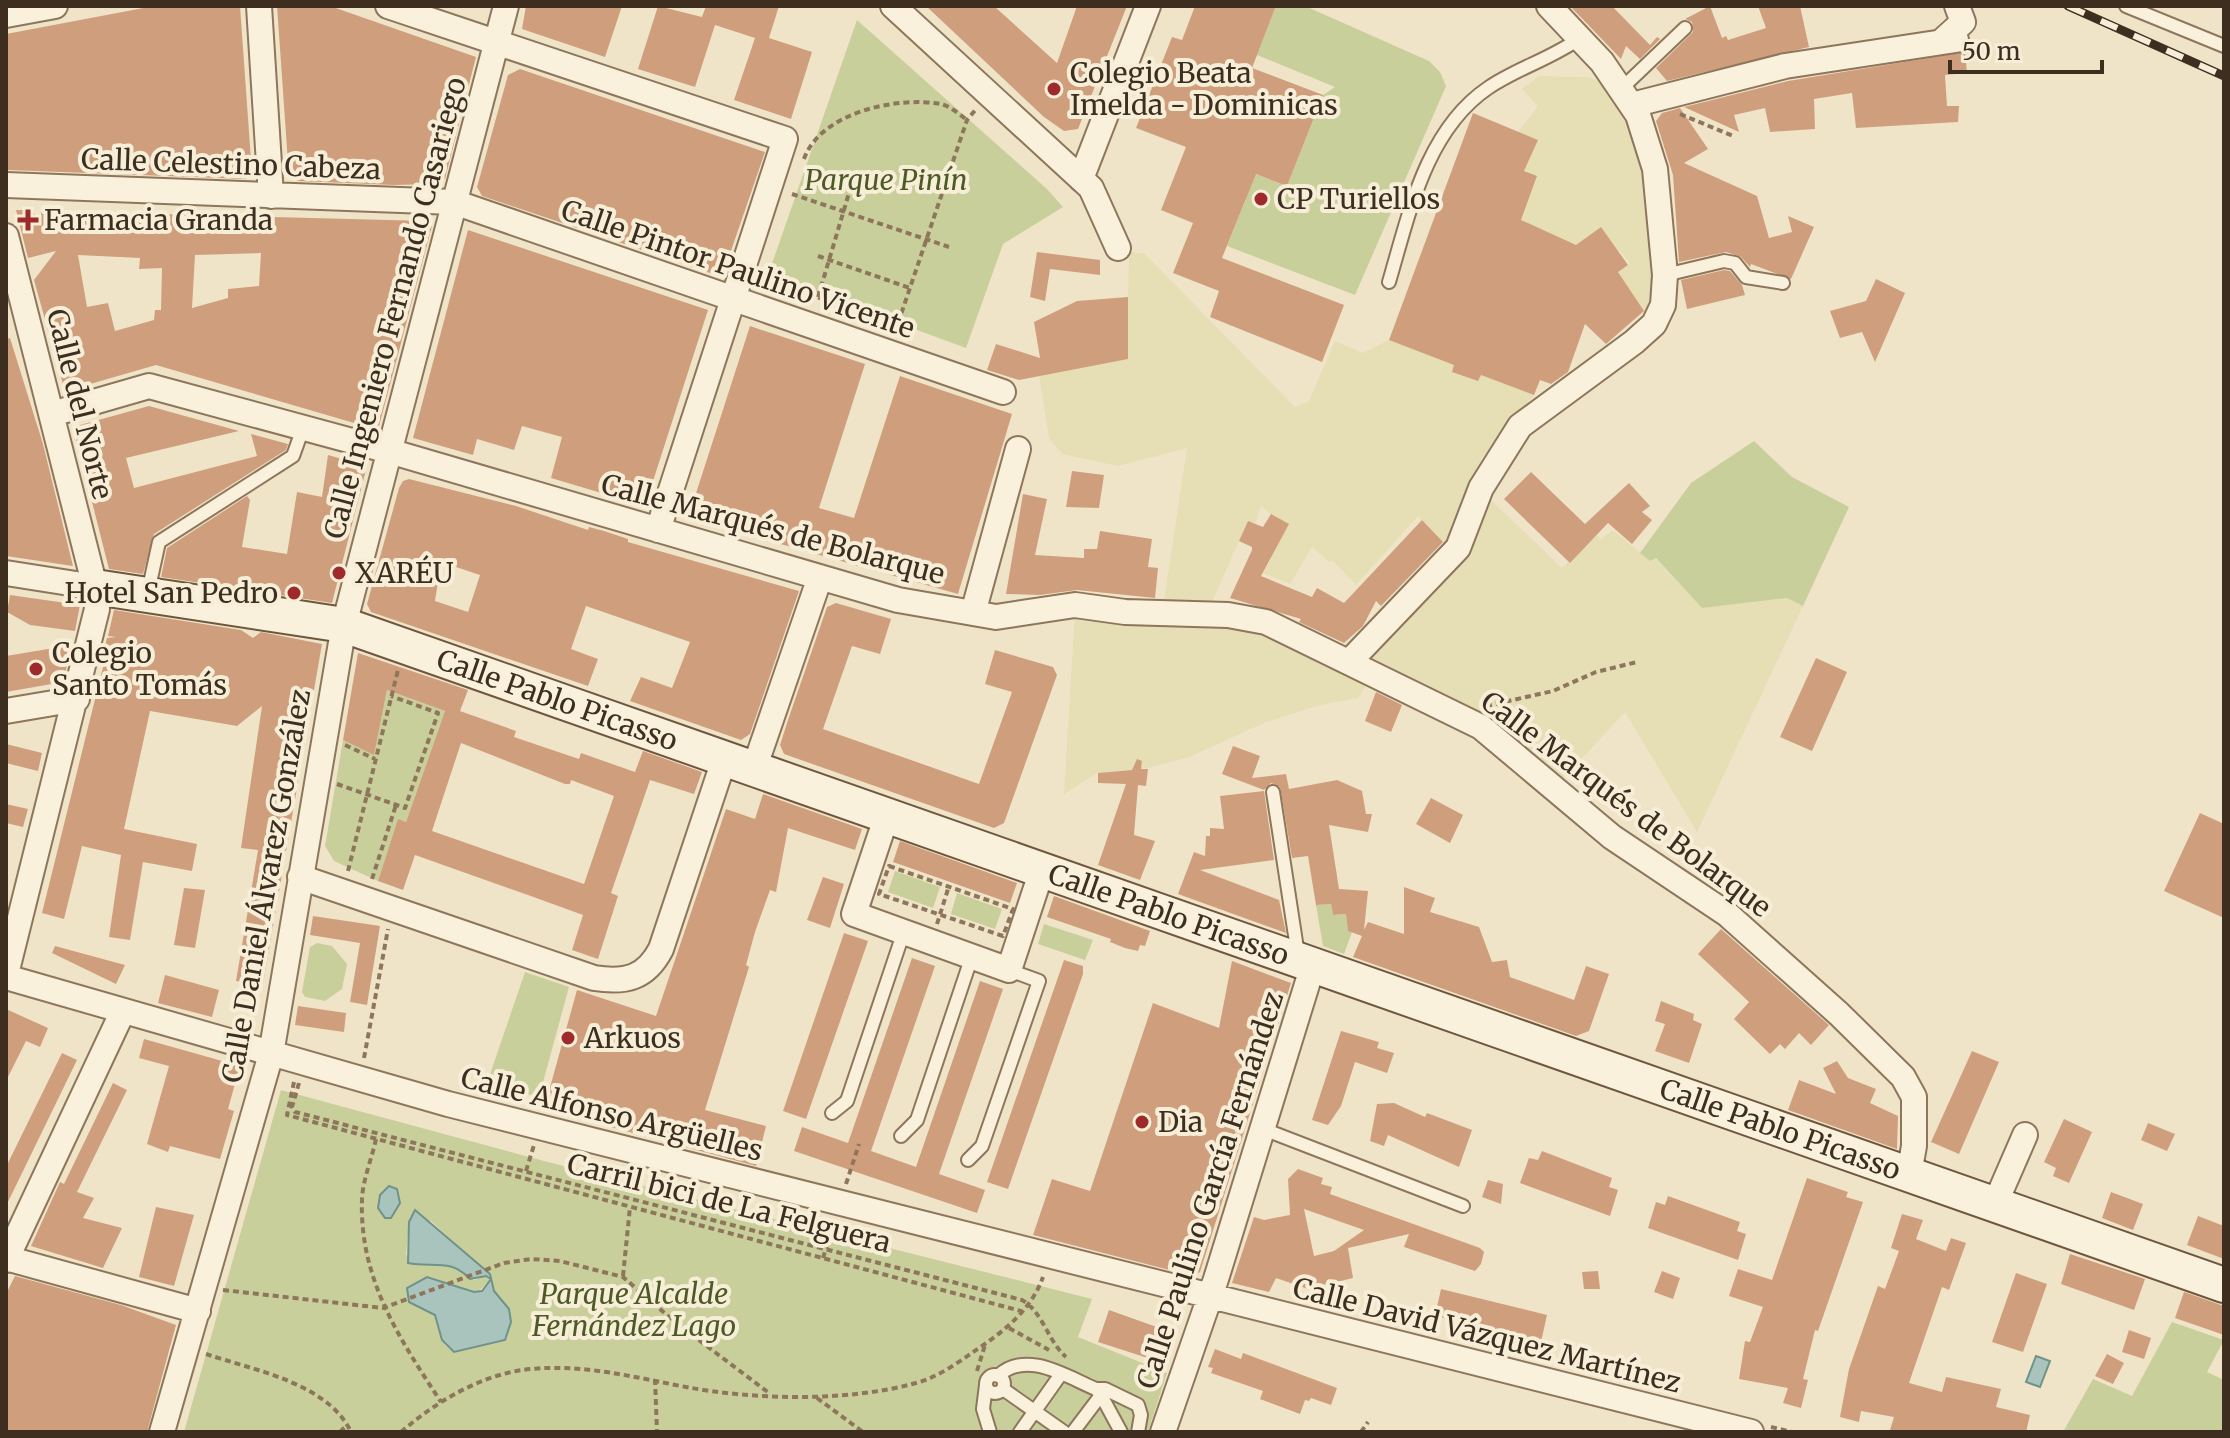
<svg xmlns="http://www.w3.org/2000/svg" width="2230" height="1438" font-family="Merriweather,serif">
<style>
.farmland{fill:#e6deb5}
.green{fill:#c9cf9b;fill-rule:evenodd}
.water{fill:#a9c4bc;stroke:#6f938a;stroke-width:2}
.building{fill:#cf9f7d;fill-rule:evenodd}
.lines{fill:none;stroke-linecap:round;stroke-linejoin:round}
.lane-casing{stroke:#8d765c;stroke-width:16}
.street-casing{stroke:#8d765c;stroke-width:28}
.secondary-casing{stroke:#6f573f;stroke-width:38}
.path{stroke:#8d765c;stroke-width:4;stroke-dasharray:6 4;stroke-linecap:butt}
.lane{stroke:#faf1dc;stroke-width:12}
.street{stroke:#faf1dc;stroke-width:24}
.secondary{stroke:#faf1dc;stroke-width:34}
.rail-casing{stroke:#3d2e20;stroke-width:9}
.rail{stroke:#f7eed8;stroke-width:6;stroke-dasharray:18;stroke-linecap:butt}
.poi-dot{fill:#9e2a2b;stroke:#f7eed8;stroke-width:3}
.labels{text-anchor:middle;stroke-width:8;stroke-linejoin:round;paint-order:stroke}
.poi-label{font-size:28px;fill:#3d2e20;stroke:#f7eed8;text-anchor:start}
.street-label{font-size:28px;fill:#3d2e20;stroke:#f7eed8}
.park-label{font-size:28px;font-style:italic;fill:#4d5a26;stroke:#f7eed8}
</style>
<rect width="100%" height="100%" fill="#f0e4c8"/>
<!-- farmland -->
<path class="farmland" d="M1539,76L1589,77L1607,86L1632,126L1647,186L1656,279L1649,320L1618,272L1630,263L1620,251L1576,246L1521,220L1537,177L1524,171L1538,140L1518,132L1538,106L1522,89Z
M1129,252L1145,254L1295,407L1309,401L1335,341L1363,353L1389,340L1534,395L1482,458L1460,509L1456,532L1446,545L1418,516L1356,585L1332,560L1329,562L1312,547L1290,584L1263,573L1270,561L1271,514L1261,506L1255,524L1248,521L1211,604L1164,601L1187,448L1118,466L1062,454L1049,438L1039,375L1127,359Z
M1490,499L1562,568L1596,535L1601,539L1613,530L1650,561L1655,558L1702,608L1787,598L1803,606L1697,832L1625,712L1561,781L1370,665L1368,657L1474,533Z
M1075,613L1116,619L1124,624L1239,622L1367,684L1358,698L1320,705L1266,722L1189,757L1148,768L1097,773L1064,794Z"/>
<!-- green -->
<path class="green" d="M1276,6H1305L1429,61L1440,72L1446,86L1355,295L1227,246L1246,199L1245,170L1287,186L1323,95L1335,87L1257,55Z
M857,20L1047,189L1063,207L1003,244L966,348L768,275Z
M1754,441L1792,477L1849,507L1803,606L1787,598L1702,608L1656,558L1650,561L1640,553L1691,483Z
M387,690L445,711L406,822L398,820L378,881L334,861L325,846L343,740L374,754Z
M895,871L940,887L933,908L888,892Z
M957,893L1002,909L995,929L951,914Z
M1331,904L1333,915L1346,914L1348,930L1352,932L1344,954L1323,946L1316,905Z
M1044,924L1093,940L1085,960L1038,944Z
M317,943L332,946L347,964L342,989L325,1001L305,997L302,992L310,947Z
M525,972L569,987L539,1097L487,1083Z
M281,1090L544,1161L1092,1299L1078,1337L1167,1373L1148,1432H184ZM431,1221L492,1278L493,1289L511,1322L501,1342L477,1344L454,1352L445,1345L435,1315L409,1302L407,1291C424,1266 457,1289 478,1292L491,1279L486,1276L474,1280C464,1274 457,1267 444,1264C425,1259 428,1268 406,1255L408,1233Z
M2172,1322L2224,1340L2207,1372L2224,1380V1432H2063L2093,1379L2132,1396Z"/>
<!-- water -->
<path class="water" d="M389,1186L397,1189L400,1203L391,1218H385L378,1208L380,1195Z
M415,1210L490,1274L494,1291L509,1309L511,1322L505,1340L454,1352L442,1340L435,1315L409,1302L407,1288L427,1277L474,1292L482,1291L491,1279L486,1276L470,1279C451,1258 432,1268 408,1263L409,1222Z
M2036,1356L2050,1361L2040,1387L2026,1382Z"/>
<!-- building -->
<path class="building" d="M154,6H240L252,174L246,179L8,170L6,34Z
M277,6H330L476,57L445,179L435,184L393,185L298,181L289,177Z
M526,6H622L605,57L522,29Z
M658,6L702,17L706,6H779L769,38L812,52L791,119L734,100L755,38L715,25L695,87L638,69Z
M926,6H994L1057,63L1077,6H1127L1078,129L1064,131L1044,117Z
M1195,6H1276L1252,68L1323,95L1287,186L1256,174L1222,258L1344,305L1322,362L1210,317L1219,291L1173,273L1193,223L1161,210L1186,147L1136,128L1172,37L1182,40Z
M1570,6H1612L1650,45L1657,37L1660,39L1640,59L1626,46L1621,59Z
M1710,6L1722,38L1726,36L1728,40L1766,28L1758,6H1800L1809,47L1667,81L1656,68L1693,32L1692,22L1685,19Z
M1965,52L1967,73L1945,75L1947,106H1959L1958,122L1856,128L1852,93L1814,99L1815,129L1770,132L1765,108L1734,115L1739,132L1684,107L1788,81Z
M520,69L765,152L722,277L482,196L477,187L508,75Z
M1680,108L1708,149L1684,163L1757,196L1769,238L1792,232L1788,216L1814,227L1791,279L1751,264L1750,267L1741,257L1726,252L1679,262L1673,175L1656,121L1662,113Z
M1473,113L1538,140L1524,171L1537,176L1521,220L1576,245L1601,227L1628,265L1618,272L1644,311L1606,344L1585,324L1568,372L1551,384L1540,380L1534,395L1481,375L1478,381L1452,372L1454,365L1389,340Z
M16,210H29L41,219V211L427,221L432,226L378,430L156,365L73,389L64,388L34,280L56,251L28,258ZM261,253L259,286L228,289V298L192,308L195,255ZM78,255L140,258L139,269L162,268L161,310H155L154,320L115,331L108,303L87,307Z
M468,230L708,310L645,506L551,478L562,437L522,426L514,450L477,439L473,455L413,438Z
M1037,252L1100,260V275L1050,269L1045,301L1030,297Z
M1724,270L1730,271L1742,285L1745,295L1687,309L1681,280Z
M1876,279L1905,293L1875,362L1862,332L1840,338L1830,311L1866,301Z
M1128,297V359L1019,380L987,370L996,344L1040,358L1034,322L1077,301Z
M750,326L865,364L819,508L854,518L900,376L1012,414L958,594L688,518Z
M10,338L43,444L73,566L6,556V339Z
M149,406L239,431L126,458L134,488L257,456L251,434L288,444L286,450L154,534L143,574L109,569L73,427Z
M328,455L367,466L332,603L161,577L167,548L247,496L250,500L242,547L287,554L297,492L322,497Z
M1072,471L1104,475L1099,508L1066,507Z
M1531,472L1585,524L1629,483L1650,506L1642,512L1652,520L1632,544L1608,523L1570,563L1504,499Z
M409,479L516,506L588,530L589,527L604,531L628,539V542L799,591L750,734L741,740L630,701L641,677L672,688L690,642L586,606L571,649L598,659L588,686L371,612L367,604L399,488L403,481ZM441,562L480,575L468,612L435,601Z
M1023,494L1047,499L1035,555L1084,558V549H1097L1100,531L1152,539L1148,567L1158,568L1155,598L1077,590L1040,595L1006,594Z
M1271,514L1289,524L1261,576L1312,597L1317,588L1344,603L1422,520L1443,542L1381,606L1376,601L1363,626L1344,643L1299,622L1301,619L1230,598L1252,550V547L1239,541L1248,521L1263,527Z
M10,595L80,605L75,631L30,625L7,612Z
M836,603L891,619L880,654L852,646L823,729L979,784L1012,692L985,684L995,650L1053,667L1057,675L1004,823L994,828L784,754L780,745L789,717L827,607Z
M114,610L241,630L253,638L261,632L322,644L263,984L236,981L258,850L241,848L262,706L237,726L150,711L124,829L197,844L192,871L143,862L130,940L109,937L121,855L82,846L64,919L42,913L105,659L102,658L107,638L116,637L108,636Z
M72,645L63,682L6,692V656Z
M358,653L468,690L460,711L516,731L514,737L579,759L581,753L635,772L643,751L702,772L694,794L650,780L611,893L618,896L598,959L572,950L583,915L528,895L415,855L403,890L378,881L398,819L406,822L445,711L387,690L374,755L343,740ZM461,743L565,784H570L571,780L614,796L584,884L432,831Z
M1816,658L1847,672L1812,751L1780,737Z
M1376,692L1402,705L1391,732L1365,721Z
M6,744L42,753L38,771L6,763Z
M1233,746L1260,756L1252,778L1286,774L1289,789L1337,780L1362,791L1366,814H1372L1368,832L1329,825L1339,889L1368,891L1364,930L1368,922L1404,934V887L1435,898L1430,912L1479,927L1492,962L1507,960L1510,977L1574,1000L1586,966L1609,974L1589,1031L1576,1036L1353,957L1362,936L1348,931L1346,914L1333,915L1331,904L1316,905L1308,856L1292,858L1280,787L1271,783L1264,790L1222,774Z
M1137,759L1142,761L1141,769H1148L1146,786L1138,785L1134,835L1155,841L1140,880L1098,865L1126,784L1098,783V773L1132,770Z
M1264,791L1274,860L1200,870L1279,900L1286,933L1178,894L1194,852L1205,856L1206,836H1210V828L1224,829L1220,796Z
M763,794L862,829L855,850L788,828L776,892L770,890L755,932L746,965L749,967L705,1110L766,1126L756,1166L544,1109L577,990L656,1016L726,809L755,819Z
M1431,798L1463,815L1450,843L1416,824Z
M6,804L28,809L23,827L6,823Z
M2200,813L2224,824V918L2164,891Z
M900,841L1017,883L1010,903L893,862Z
M823,877L844,884L830,928L807,920Z
M184,888L205,890L195,948L174,945Z
M1054,896L1150,931L1145,946L1140,945L1138,951L1125,948L1110,942L1111,939L1047,917Z
M313,916L380,926L367,1005L350,1002L360,943L310,935Z
M1721,929L1829,1025L1811,1045L1799,1033L1785,1049L1780,1044L1770,1054L1734,1019L1749,1002L1698,954Z
M844,933L868,941L806,1119L783,1111Z
M55,946L125,965L116,984L52,953Z
M912,958L935,966L871,1151L916,1167L980,981L1003,989L939,1174L985,1190L977,1213L794,1151L802,1127L848,1143Z
M1064,960L1083,966V974L1008,1189L987,1182Z
M1232,961L1291,983L1200,1272L1193,1276L1033,1235L1052,1179L1090,1191L1153,1003L1219,1028Z
M165,975L219,990L212,1017L158,1003Z
M1661,1001L1694,1014L1693,1020L1702,1024L1689,1063L1655,1051L1665,1024L1655,1021Z
M298,1006L346,1013L344,1032L295,1025Z
M6,1009L48,1028L40,1047L26,1041L6,1081Z
M1341,1031L1379,1042L1377,1048L1394,1053L1387,1073L1355,1062L1341,1106L1328,1125L1312,1120Z
M144,1039L240,1066L228,1109L234,1111L220,1159L170,1146L168,1152L147,1144L169,1066L139,1058Z
M1972,1051L1999,1062L1959,1154L1931,1142Z
M62,1053L77,1060L6,1206V1167Z
M1837,1061L1848,1078L1876,1089L1870,1103L1898,1116L1897,1149L1788,1110L1799,1080L1836,1094L1823,1068Z
M113,1083L127,1090L77,1192L94,1198L83,1218L122,1228L103,1268L31,1246L60,1182L64,1184Z
M1394,1103L1425,1117L1427,1113L1472,1130L1459,1167L1388,1135L1384,1146L1370,1141L1377,1104Z
M2064,1119L2092,1132L2069,1183L2053,1176L2056,1168L2044,1162Z
M2148,1123L2175,1134L2167,1151L2141,1140Z
M1542,1151L1612,1178L1609,1187L1618,1190L1610,1216L1520,1183L1529,1158L1538,1160Z
M1298,1169L1323,1178L1321,1184L1332,1187L1330,1194L1480,1248L1484,1252L1481,1264L1475,1271L1404,1247L1409,1234L1348,1248L1353,1278L1308,1289L1276,1278L1269,1292L1232,1283L1254,1217L1264,1220L1290,1215L1288,1179ZM1304,1209L1364,1230L1334,1251L1314,1256Z
M1807,1178L1848,1192L1846,1197L1863,1202L1818,1331L1815,1330L1803,1379L1808,1380L1801,1408L1783,1403L1788,1388L1739,1379L1745,1341L1750,1342L1763,1307L1729,1296L1738,1269L1772,1280Z
M1488,1180L1503,1184L1501,1204L1482,1197Z
M2111,1192L2143,1204L2133,1230L2102,1218Z
M1668,1196L1740,1222L1737,1231L1746,1234L1738,1260L1648,1228L1656,1202L1665,1205Z
M156,1207L194,1215L174,1286L139,1277Z
M1902,1214L1923,1220L1916,1239L1946,1251L1951,1238L1966,1243L1949,1290L1942,1287L1909,1383L1942,1392L1946,1377L2001,1389L1996,1407L2030,1415L2026,1432H1899L1890,1430L1894,1417L1861,1411L1859,1422L1840,1417L1849,1369L1878,1286L1885,1289L1899,1251L1891,1248Z
M2198,1216L2224,1226V1259L2187,1245Z
M2070,1254L2145,1279L2134,1310L2061,1284Z
M1598,1271L1600,1289H1584L1582,1272Z
M1662,1271L1680,1278L1673,1299L1654,1292Z
M2016,1273L2047,1284L2023,1352L1992,1342Z
M15,1276L121,1305L176,1325L147,1432H6V1294Z
M1441,1289L1547,1315L1541,1342L1435,1316Z
M2184,1292L2224,1306V1335L2175,1318Z
M1109,1310L1165,1330L1154,1360L1098,1342Z
M2129,1330L2151,1338L2144,1359L2122,1352Z
M1215,1349L1241,1359L1243,1353L1337,1388L1331,1405L1311,1398L1309,1401L1305,1400L1300,1414L1260,1399L1263,1391L1211,1373L1213,1368L1208,1367Z
M2107,1354L2124,1363L2113,1384L2095,1376Z"/>
<g class="lines">
<!-- lane casing -->
<g class="lane-casing">
<path id="lane" d="M2126,6L2224,46
M1621,89L1685,28
M1665,275L1724,261L1735,263L1746,277L1783,283
M1389,282C1409,214 1426,130 1488,88C1517,68 1551,59 1580,38
M148,592L159,542L293,456L303,428
M1273,792L1298,955
M832,1113L847,1101L904,931
M1263,1129L1463,1206
M901,1136L917,1120L972,956
M968,1160L982,1146L1039,981L1009,970
M986 1384a9 9 0 1 1 18 0a9 9 0 1 1-18 0Z
M998,1376C1026,1349 1067,1377 1096,1389L1101,1395L1073,1432
M986,1385L983,1409L990,1432
M1003,1389L1064,1432
M1096,1389H1105L1138,1405L1141,1415L1138,1432
M1101,1395L1121,1432
M1020,1432L1061,1374"/>
</g>
<!-- street casing -->
<g class="street-casing">
<path id="street" d="M259,6L271,196
M388,6L785,139L658,530
M893,6L1091,188L1118,248
M6,15L55,6
M1941,42L1963,22L1957,6
M1632,105L1785,66L1956,40
M1081,179L1148,6
M6,185L454,202L1003,392
M6,236L95,587L97,609L6,974
M52,414L149,386L389,451L898,600L996,617L1075,605L1125,612L1228,615L1266,622L1481,727L1612,837L1727,914L1839,1014L1903,1077L1914,1097V1146L1909,1174
M6,573L95,587
M973,613L1018,449
M1349,662L1458,548L1481,488L1520,426L1634,342L1654,324L1663,305L1665,275L1655,169L1638,115L1602,62L1549,6
M6,711L77,699
M754,769L820,577
M887,815L854,914L1009,970L1042,870
M300,877L594,978C626,983 646,978 661,949L725,757
M6,977L448,1104L1751,1432
M1995,1204L2025,1135
M6,1258L198,1311
M6,1260L123,1011
M162,1432L271,1054L344,625L506,6
M1163,1432L1216,1279L1313,965"/>
</g>
<!-- secondary casing -->
<g class="secondary-casing">
<g id="secondary">
<path id="s1" d="M95,587L344,625L2224,1285"/>
</g>
</g>
<!-- path -->
<path class="path" d="M1680,114L1733,136
M804,159C820,113 896,96 941,104C950,106 959,114 967,120
M792,194L949,247
M818,256L910,288
M762,276L896,327
M818,297L849,193
M895,332L967,120L977,108
M1486,706L1553,691L1596,672L1637,662
M345,745L375,759
M337,784L405,808L438,713L391,696
M889,866L1013,909L1003,936L879,894Z
M348,871L398,670
M372,879L396,805
M937,924L949,886
M364,1058L388,929
M294,1082L287,1115L1021,1311
M299,1083L292,1107L295,1112L1022,1300C1043,1312 1047,1340 1066,1357
M376,1139C372,1158 363,1179 362,1199C359,1278 399,1338 441,1402
M526,1171L534,1145
M846,1184L859,1144
M823,1258L834,1223
M623,1276L630,1207
M223,1290L383,1308L504,1263L531,1259L560,1261L623,1277L675,1322L769,1393
M1009,1328L1049,1350
M206,1354C253,1370 328,1383 351,1432
M977,1371L985,1345
M655,1379L657,1432
M817,1398L863,1432
M1771,1427L1792,1432
M340,1432L347,1425
M401,1432C437,1401 482,1374 530,1369C585,1364 633,1377 686,1387C756,1400 847,1402 916,1383C939,1377 960,1361 979,1348C1006,1330 1032,1308 1043,1277
M1361,1432L1368,1422"/>
<!-- lane -->
<use href="#lane" class="lane"/>
<!-- street -->
<use href="#street" class="street"/>
<!-- secondary -->
<use href="#secondary" class="secondary"/>
<!-- rail casing -->
<g class="rail-casing">
<path id="rail" d="M2068,6L2224,76"/>
</g>
<!-- rail -->
<use href="#rail" class="rail"/>
</g>
<!-- markers -->
<g class="poi-dot">
<circle cx="1054" cy="89" r="8"/>
<circle cx="1261" cy="199" r="8"/>
<path d="M24 208h8v8h8v8h-8v8h-8v-8h-8v-8h8z"/>
<circle cx="339" cy="573" r="8"/>
<circle cx="294" cy="593" r="8"/>
<circle cx="36" cy="669" r="8"/>
<circle cx="568" cy="1038" r="8"/>
<circle cx="1142" cy="1122" r="8"/>
</g>
<g class="labels">
<!-- poi labels -->
<g class="poi-label">
<text x="1070" y="83">Colegio Beata<tspan x="1070" dy="32">Imelda - Dominicas</tspan></text>
<text x="1277" y="209">CP Turiellos</text>
<text x="44" y="230">Farmacia Granda</text>
<text x="355" y="583">XARÉU</text>
<text x="278" y="603" text-anchor="end">Hotel San Pedro</text>
<text x="52" y="663">Colegio<tspan x="52" dy="32">Santo Tomás</tspan></text>
<text x="584" y="1048">Arkuos</text>
<text x="1158" y="1132">Dia</text>
</g>
<!-- street labels -->
<g class="street-label">
<text transform="translate(231 164) rotate(2)" y="10">Calle Celestino Cabeza</text>
<text transform="translate(738 269) rotate(19)" y="10">Calle Pintor Paulino Vicente</text>
<text transform="translate(395 308) rotate(-75)" y="10">Calle Ingeniero Fernando Casariego</text>
<text transform="translate(80 404) rotate(76)" y="10">Calle del Norte</text>
<text transform="translate(773 529) rotate(15)" y="10">Calle Marqués de Bolarque</text>
<text dy="10" stroke="none"><textPath href="#s1" startOffset="478">Calle Pablo Picasso</textPath></text>
<text transform="translate(1626 804) rotate(37)" y="10">Calle Marqués de Bolarque</text>
<text transform="translate(266 886) rotate(-80)" y="10">Calle Daniel Álvarez González</text>
<text dy="10" stroke="none"><textPath href="#s1" startOffset="1126">Calle Pablo Picasso</textPath></text>
<text transform="translate(612 1114) rotate(14)" y="10">Calle Alfonso Argüelles</text>
<text dy="10" stroke="none"><textPath href="#s1" startOffset="1774">Calle Pablo Picasso</textPath></text>
<text transform="translate(1210 1190) rotate(-72)" y="10">Calle Paulino García Fernández</text>
<text transform="translate(729 1203) rotate(14)" y="10">Carril bici de La Felguera</text>
<text transform="translate(1487 1335) rotate(14)" y="10">Calle David Vázquez Martínez</text>
</g>
<!-- park labels -->
<g class="park-label">
<text x="886" y="190">Parque Pinín</text>
<text x="634" y="1304">Parque Alcalde<tspan x="634" dy="32">Fernández Lago</tspan></text>
</g>
</g>
<!-- border -->
<rect width="2230" height="1438" fill="none" stroke="#3d2e20" stroke-width="16"/>
<!-- scale -->
<path d="M1950 60v12h152v-12" fill="none" stroke="#3d2e20" stroke-width="4"/>
<text x="1962" y="60" font-size="24" fill="#3d2e20" stroke="#f7eed8" stroke-width="6" paint-order="stroke">50 m</text>
</svg>
